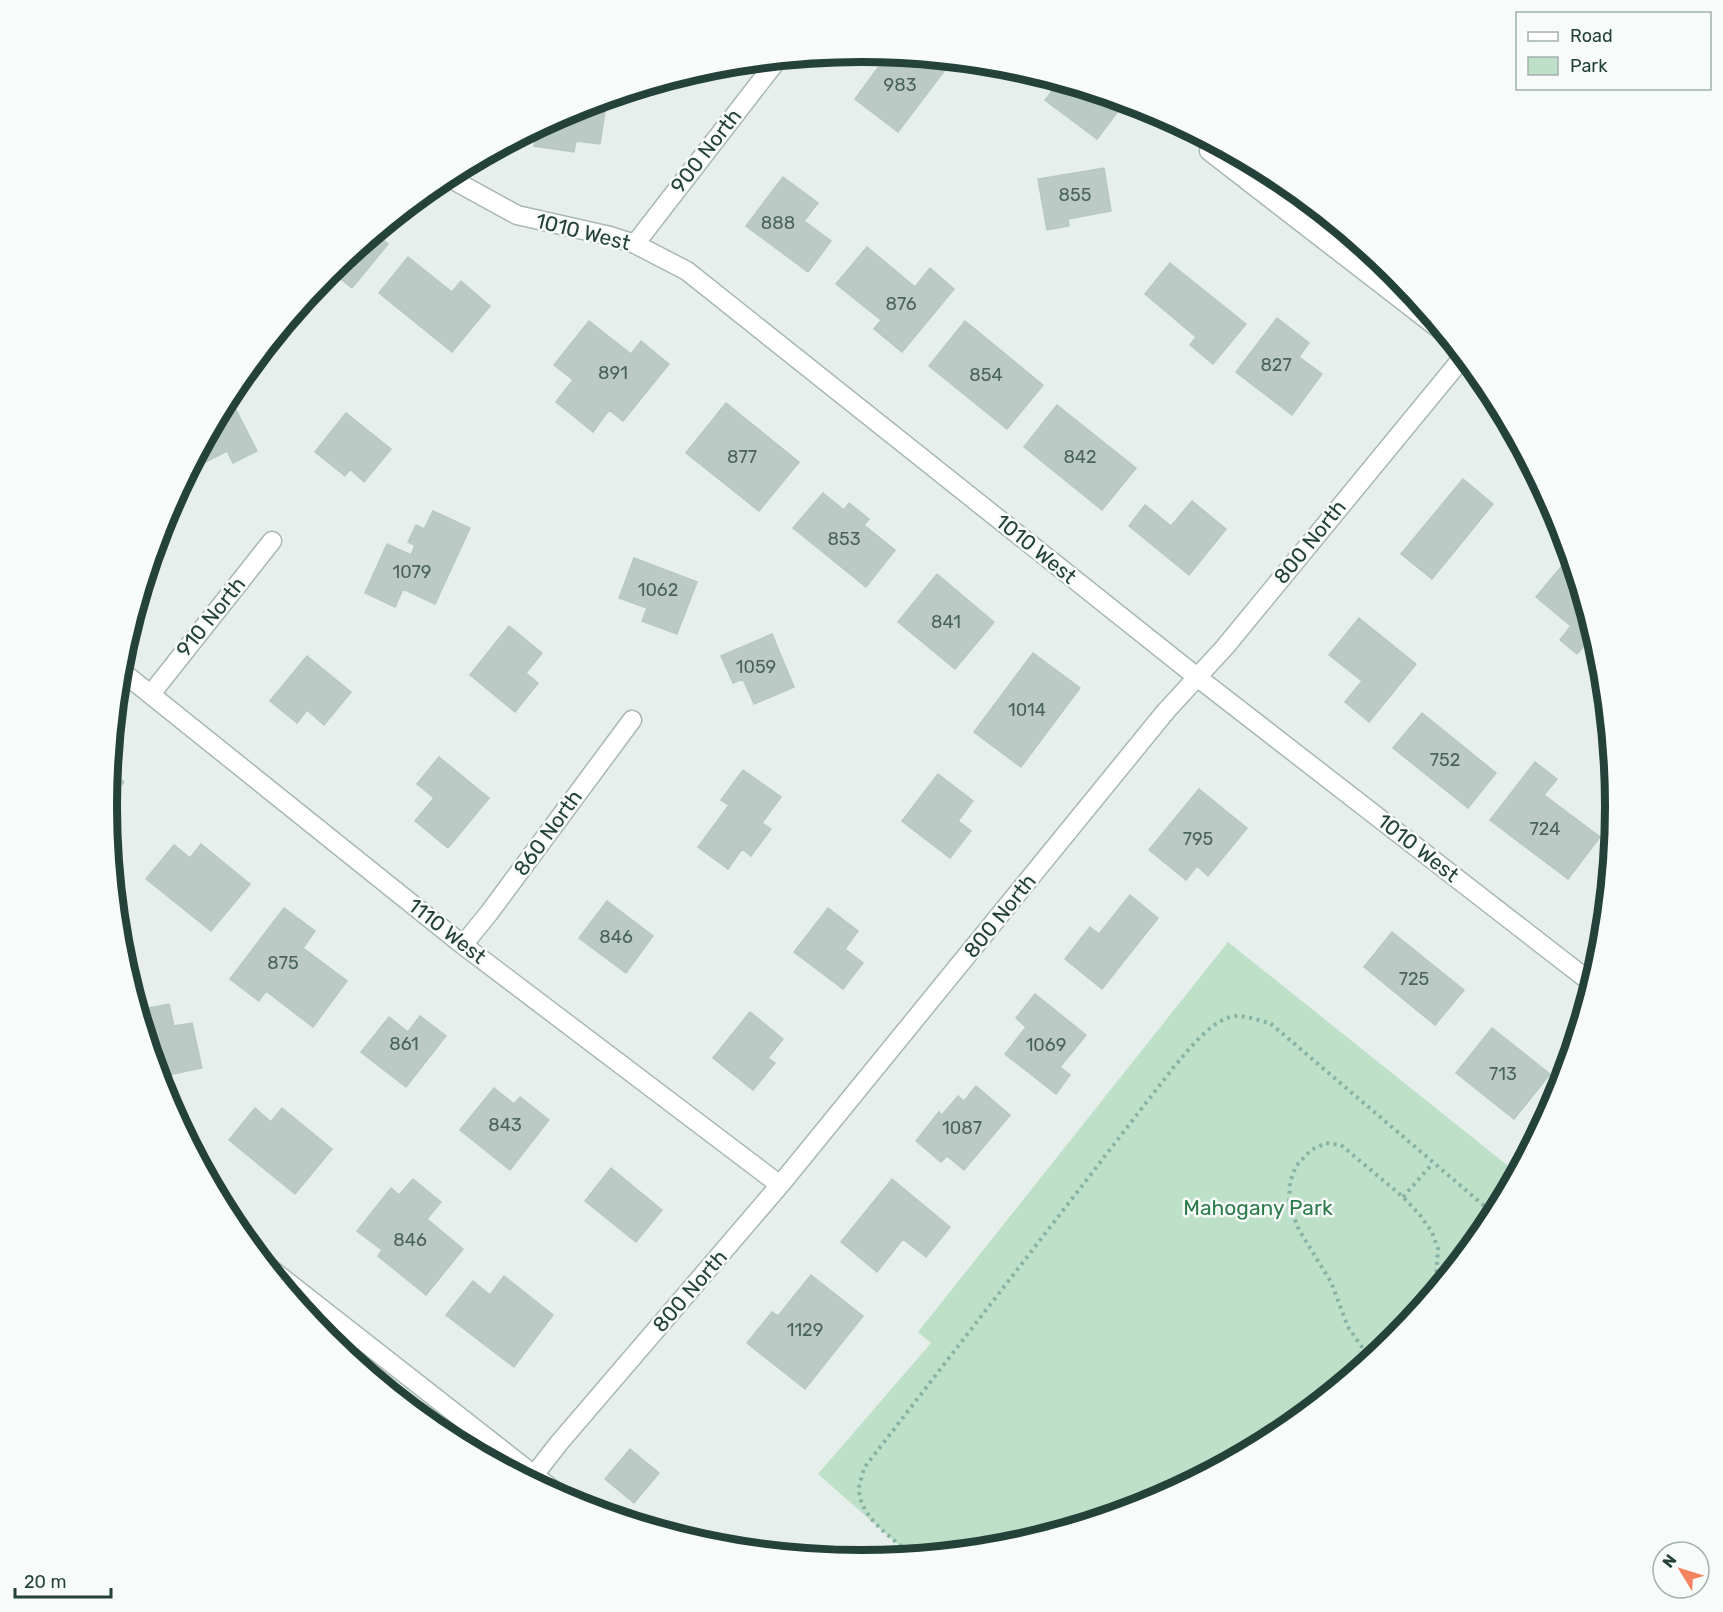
<svg xmlns="http://www.w3.org/2000/svg" width="1723" height="1612" font-family="Rubik,sans-serif">
<style>
.green{fill:#bfe0c8}
.building{fill:#bbcac4;stroke:#b8c9c2;stroke-width:1.5}
.lines{fill:none;stroke-linecap:round;stroke-linejoin:round}
.minor-casing{stroke:#a8b8b2;stroke-width:21}
.path{stroke:#86b3a5;stroke-width:4;stroke-dasharray:3 4.5;stroke-linecap:butt}
.minor{stroke:#fff;stroke-width:18}
.labels{text-anchor:middle;stroke-width:5;stroke-linejoin:round;paint-order:stroke}
.number-label{font-size:18px;fill:#4a645c}
.street-label{font-size:21px;fill:#24423a;stroke:#f7fbf9}
.park-label{font-size:21px;fill:#2d7a4b;stroke:#f7fbf9}
.rim{fill:none;stroke:#24423a;stroke-width:8}
</style>
<rect width="100%" height="100%" fill="#e6efeb"/>
<!-- green -->
<path class="green" d="M1228,942L1517,1173L1489,1226L1395,1340L1281,1434L1150,1504L1008,1547L911,1556L818,1474L931,1343L918,1332Z"/>
<!-- building -->
<path class="building" d="M875,52L929,58L945,70L898,132L855,99L880,65L871,58Z
M1060,81L1117,98L1112,104L1119,110L1097,139L1045,100Z
M607,98L600,144L576,141L574,152L534,146L537,128L573,108Z
M1104,168L1111,211L1068,219L1069,226L1047,230L1038,179Z
M783,177L818,203L804,221L831,241L808,272L746,226Z
M375,233L388,244L352,288L330,270Z
M867,247L915,287L930,268L954,289L902,352L874,329L881,320L836,284Z
M408,257L452,292L461,281L490,306L452,352L379,293Z
M1170,263L1246,324L1213,364L1190,345L1196,337L1145,294Z
M1277,318L1309,343L1299,357L1322,374L1292,415L1236,372Z
M589,321L631,354L641,341L669,364L623,421L609,410L593,432L556,402L573,380L554,365Z
M965,321L1043,385L1007,429L929,366Z
M229,396L257,451L233,463L227,451L200,465L196,457Z
M726,403L799,462L759,511L686,453Z
M1057,405L1136,468L1102,510L1024,447Z
M346,413L391,449L364,482L350,469L345,476L315,452Z
M1463,479L1493,504L1432,579L1401,554Z
M823,493L844,510L849,503L869,519L864,525L895,550L866,587L793,528Z
M1192,501L1226,529L1189,575L1129,526L1145,505L1171,526Z
M433,511L470,528L435,604L403,589L395,607L365,593L387,544L411,555L415,545L408,542L416,525L424,529Z
M1571,555L1598,645L1597,646L1589,640L1577,654L1560,640L1571,626L1536,597Z
M634,558L697,582L677,634L642,621L647,608L619,598Z
M937,574L994,622L955,669L898,622Z
M1359,618L1416,664L1369,722L1345,702L1362,681L1329,655Z
M509,626L542,653L526,673L538,683L515,712L470,675Z
M772,634L794,687L754,704L743,679L733,683L721,656Z
M1033,653L1080,688L1021,767L974,732Z
M307,656L351,692L324,725L307,710L297,723L270,701Z
M1422,713L1496,773L1468,808L1393,748Z
M439,757L489,798L448,848L415,821L434,798L417,784Z
M1535,762L1557,779L1544,795L1600,837L1568,879L1490,820Z
M110,770L124,782L107,803Z
M743,770L781,797L762,823L771,829L751,856L742,849L728,869L698,847L729,805L721,800Z
M938,774L973,801L958,821L971,831L950,858L902,821Z
M1199,789L1247,828L1208,876L1197,866L1186,880L1149,850Z
M201,844L250,884L211,931L146,879L174,845L190,858Z
M1130,895L1158,918L1102,989L1065,959L1090,927L1099,934Z
M607,901L653,936L626,973L579,938Z
M284,908L315,931L303,948L347,981L313,1027L266,991L259,1001L230,979Z
M828,908L858,931L845,949L863,963L843,989L794,952Z
M1392,932L1464,990L1435,1025L1364,967Z
M1035,994L1086,1035L1060,1067L1070,1075L1056,1094L1005,1054L1026,1027L1016,1018Z
M169,1004L174,1026L192,1023L202,1068L159,1077L138,1010Z
M750,1012L783,1039L768,1058L775,1063L753,1090L713,1058Z
M420,1016L446,1036L406,1087L361,1052L389,1017L408,1032Z
M1492,1028L1550,1074L1514,1119L1456,1073Z
M976,1086L1010,1115L964,1170L947,1156L941,1162L916,1141L939,1112L942,1115L958,1096L964,1101Z
M494,1088L514,1104L520,1097L549,1120L510,1170L460,1130Z
M255,1108L271,1122L282,1108L332,1149L295,1194L229,1140Z
M611,1168L662,1210L636,1242L585,1201Z
M413,1179L441,1202L427,1219L463,1249L426,1295L378,1256L382,1250L357,1231L391,1188L399,1195Z
M892,1179L950,1227L926,1257L903,1239L877,1272L841,1242Z
M811,1275L863,1316L805,1389L747,1343L772,1312L778,1316Z
M504,1276L553,1315L514,1367L446,1315L473,1281L490,1295Z
M630,1449L659,1473L634,1503L605,1479Z"/>
<g class="lines">
<!-- minor casing -->
<g class="minor-casing">
<path id="minor" d="M1209,151L1447,335
M446,176L517,215L610,236L635,244L687,271L1197,677L1593,984
M635,244L778,59
M120,670L463,945L780,1185
M151,694L272,541
M463,945L489,913L632,720
M267,1266L566,1500
M534,1475L559,1443L780,1185L1166,711L1225,647L1464,356"/>
</g>
<!-- path -->
<path class="path" d="M1403,1197L1433,1163
M1371,1360L1348,1327L1331,1282L1299,1230L1289,1204L1290,1182L1296,1166L1311,1150L1326,1143L1341,1145L1403,1197L1420,1215L1432,1232L1438,1249L1435,1292
M913,1556C893,1538 858,1517 859,1487C860,1481 863,1474 864,1468L1173,1068C1188,1051 1213,1016 1238,1016C1248,1016 1260,1021 1270,1023L1495,1215"/>
<!-- minor -->
<use href="#minor" class="minor"/>
</g>
<g class="labels">
<!-- number labels -->
<g class="number-label">
<text x="900" y="91">983</text>
<text x="1075" y="201">855</text>
<text x="778" y="229">888</text>
<text x="901" y="310">876</text>
<text x="1276" y="371">827</text>
<text x="613" y="379">891</text>
<text x="986" y="381">854</text>
<text x="742" y="463">877</text>
<text x="1080" y="463">842</text>
<text x="844" y="545">853</text>
<text x="412" y="578">1079</text>
<text x="658" y="596">1062</text>
<text x="946" y="628">841</text>
<text x="756" y="673">1059</text>
<text x="1027" y="716">1014</text>
<text x="1445" y="766">752</text>
<text x="1545" y="835">724</text>
<text x="1198" y="845">795</text>
<text x="616" y="943">846</text>
<text x="283" y="969">875</text>
<text x="1414" y="985">725</text>
<text x="404" y="1050">861</text>
<text x="1046" y="1051">1069</text>
<text x="1503" y="1080">713</text>
<text x="505" y="1131">843</text>
<text x="962" y="1134">1087</text>
<text x="410" y="1246">846</text>
<text x="805" y="1336">1129</text>
</g>
<!-- street labels -->
<g class="street-label">
<text transform="translate(706 151) rotate(-52)" y="7">900 North</text>
<text transform="translate(583 232) rotate(14)" y="7">1010 West</text>
<text transform="translate(1310 542) rotate(-51)" y="7">800 North</text>
<text transform="translate(1036 549) rotate(39)" y="7">1010 West</text>
<text transform="translate(211 617) rotate(-51)" y="7">910 North</text>
<text transform="translate(548 833) rotate(-54)" y="7">860 North</text>
<text transform="translate(1418 848) rotate(38)" y="7">1010 West</text>
<text transform="translate(1000 916) rotate(-51)" y="7">800 North</text>
<text transform="translate(447 931) rotate(38)" y="7">1110 West</text>
<text transform="translate(690 1291) rotate(-49)" y="7">800 North</text>
</g>
<!-- park labels -->
<g class="park-label">
<text x="1258" y="1215">Mahogany Park</text>
</g>
</g>
<!-- crop -->
<path d="M0 0H1723V1612H0ZM117 806a744 744 0 1 1 1488 0a744 744 0 1 1-1488 0Z" fill="#f7fbf9" fill-rule="evenodd"/>
<path class="rim" d="M117 806a744 744 0 1 1 1488 0a744 744 0 1 1-1488 0Z"/>
<!-- legend -->
<rect x="1516" y="12" width="195" height="78" fill="#f7fbf9" stroke="#a3b1ad" stroke-width="1.5"/>
<rect x="1528" y="32" width="30" height="9" fill="#ffffff" stroke="#a3b1ad" stroke-width="1.5"/>
<text x="1570" y="42" font-size="18" fill="#24423a">Road</text>
<rect x="1528" y="57" width="30" height="18" fill="#bfe0c8" stroke="#a3b1ad" stroke-width="1.5"/>
<text x="1570" y="72" font-size="18" fill="#24423a">Park</text>
<!-- north arrow -->
<g transform="translate(1681 1570) rotate(308)"><circle r="28" fill="#f7fbf9" stroke="#a3b1ad" stroke-width="1.5"/>
<path d="M0-4.5L10 22L0 15L-10 22Z" fill="#f4845f"/>
<text y="-9" font-size="16" font-weight="bold" text-anchor="middle" fill="#24423a">N</text>
</g>
<!-- scale -->
<path d="M15 1588v9h96v-9" fill="none" stroke="#24423a" stroke-width="3"/>
<text x="24" y="1588" font-size="18" fill="#24423a" stroke="#f7fbf9" stroke-width="4.5" paint-order="stroke">20 m</text>
</svg>
